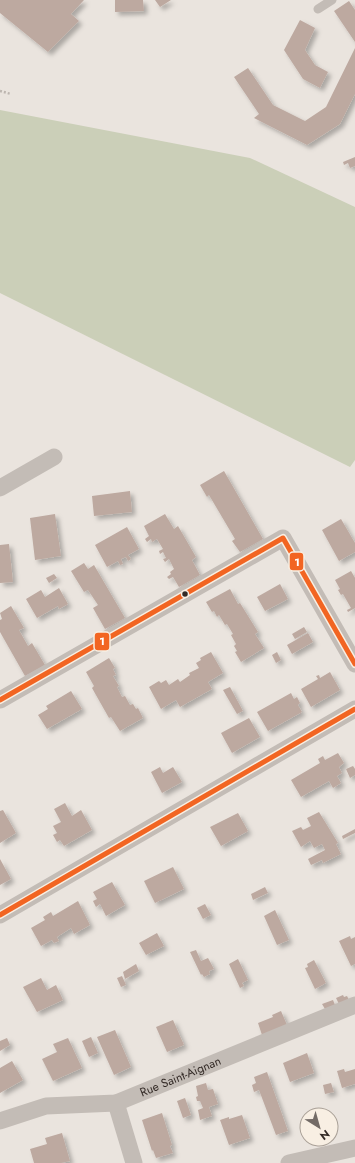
<svg xmlns="http://www.w3.org/2000/svg" width="355" height="1163" font-family="Jost,sans-serif">
<style>
.green{fill:#cbcfb8}
.building{fill:#bda9a0;filter:url(#shadow)}
.lines{fill:none;stroke-linecap:round;stroke-linejoin:round}
.path{stroke:#bcb5af;stroke-width:2.5;stroke-dasharray:2 2;stroke-linecap:butt}
.service{stroke:#c3bcb6;stroke-width:9}
.minor{stroke:#c3bcb6;stroke-width:17}
.bus-1-casing{stroke:#f8efe3;stroke-width:8}
.bus-1{stroke:#f26522;stroke-width:5}
.bus-dot{fill:#332a26;stroke:#f8efe3;stroke-width:1.5}
.labels{text-anchor:middle;stroke-width:4;stroke-linejoin:round;paint-order:stroke}
.street-label{font-size:12px;fill:#332a26;stroke:#f8efe3}
.line-badge{stroke:#f8efe3;stroke-width:1.5}
.badge-label{font-size:11px;text-anchor:middle;font-weight:bold;fill:#fff}
</style>
<defs>
<filter id="shadow"><feDropShadow dx="3.5" dy="3.5" stdDeviation="2" flood-color="#0004"/></filter>
</defs>
<rect width="100%" height="100%" fill="#eae4de"/>
<!-- green -->
<path class="green" d="M0,110L250,158L355,207V460L350,467L0,293Z"/>
<!-- building -->
<path class="building" d="M0,0H84L71,14L79,21L48,52L0,13Z
M115,0H143L144,11L115,12Z
M155,0H171L160,7Z
M349,1L355,10V42L334,11Z
M300,20L315,28L305,50L315,65L328,72L320,88L303,79L284,50Z
M355,48V94L340,124L307,145L254,118L259,114L234,77L248,68L273,105L305,121L326,107Z
M355,157V166L350,168L348,163L344,165L343,162Z
M224,471L263,539L240,552L232,541L235,539L209,495L207,497L200,485Z
M130,491L132,512L94,516L92,496Z
M55,514L61,556L35,560L30,518Z
M165,514L174,529L178,526L196,557L192,560L200,575L179,587L173,577L169,579L167,577L171,574L170,572L174,569L169,559L165,562L163,559L166,558L163,552L160,554L159,551L163,549L157,539L152,542L151,539L147,542L145,539L149,536L144,526Z
M341,519L355,543V552L339,561L322,530Z
M127,527L139,549L128,555L131,559L128,561L126,557L121,559L123,564L120,565L118,561L107,567L95,545Z
M9,544L13,582L0,583V545Z
M84,563L88,569L94,565L125,618L105,629L93,608L98,605L88,590L84,592L71,571Z
M351,571L355,578V608L348,612L347,610L351,608L343,594L341,595L338,590L340,589L335,580Z
M54,574L57,578L49,583L46,578Z
M280,584L288,599L265,611L257,597Z
M59,588L68,604L59,609L58,606L37,618L26,599L41,590L45,597Z
M230,589L238,604L240,603L258,632L255,634L264,648L241,662L235,652L237,651L234,646L236,644L231,635L233,634L227,624L225,625L219,615L217,617L214,611L212,612L206,602Z
M11,606L24,628L19,630L28,646L32,643L45,665L25,676L0,632V620L2,619L0,613Z
M304,627L307,632L295,639L292,634Z
M308,633L313,642L292,654L287,645Z
M211,652L223,673L208,682L212,689L180,707L176,700L161,709L149,687L159,681L161,683L166,680L169,685L178,679L180,682L190,675L189,673L199,668L196,663L201,660L200,658Z
M277,652L281,660L276,663L272,655Z
M109,658L115,668L113,669L116,675L113,676L119,686L117,687L122,697L125,696L130,705L133,704L136,709L138,708L143,718L120,731L111,717L109,718L92,688L94,686L86,672Z
M330,672L340,690L311,707L301,689L318,679L316,676L319,675L320,678Z
M230,687L243,711L237,714L223,690Z
M71,691L82,709L47,729L38,715L48,709L46,706Z
M291,693L294,699L297,697L300,703L298,705L302,712L268,731L257,712Z
M249,718L260,737L232,753L221,733Z
M338,753L344,763L339,767L342,773L337,776L341,783L333,788L329,781L301,797L291,780L320,763L318,759L323,756L325,760Z
M353,766L355,769V775L350,778L346,769Z
M160,767L163,773L173,767L182,782L162,793L151,772Z
M65,803L72,816L81,810L92,830L64,846L60,840L57,842L53,835L57,833L53,826L61,822L54,809Z
M3,810L16,833L0,843V811Z
M319,812L338,843L336,844L341,854L323,863L322,860L311,865L308,859L325,850L322,844L314,848L310,841L301,847L292,831L301,827L303,830L311,826L307,818Z
M238,813L248,831L221,846L210,827Z
M355,829V833L343,839L342,836Z
M0,859L11,879L0,885Z
M173,867L184,889L155,903L144,881Z
M112,882L125,905L106,916L100,904L96,907L93,901L97,899L93,892Z
M265,887L268,893L253,900L251,894Z
M78,901L90,925L74,934L71,928L57,937L59,941L54,943L52,940L41,946L31,928L45,920L43,917L51,912L53,916Z
M205,904L211,915L203,919L197,908Z
M275,910L289,940L277,945L264,916Z
M157,933L164,946L146,955L139,943Z
M350,936L351,939L355,937V964L351,966L339,941Z
M196,950L201,961L208,958L214,969L209,971L210,974L204,977L202,974L201,975L190,952Z
M238,959L248,980L242,983L244,986L240,988L229,964Z
M314,960L326,983L315,989L305,968L308,967L307,964Z
M136,964L139,971L125,979L123,972Z
M122,976L126,985L121,987L117,978Z
M41,978L47,990L56,985L63,1000L37,1012L23,987Z
M343,995L344,997L347,996L349,1000L339,1004L336,998Z
M333,1000L335,1005L325,1009L322,1004Z
M281,1011L287,1025L262,1035L258,1023L273,1017L272,1015Z
M173,1020L184,1045L167,1052L156,1027Z
M115,1030L131,1067L114,1075L97,1037Z
M91,1037L98,1053L89,1057L82,1041Z
M7,1038L10,1045L0,1051V1041Z
M68,1038L82,1068L53,1081L42,1059L57,1052L53,1044Z
M307,1053L314,1073L290,1082L283,1063Z
M12,1061L23,1080L0,1093V1068Z
M344,1069L345,1072L355,1069V1084L342,1088L337,1071Z
M267,1072L288,1131L276,1135L259,1090L254,1092L252,1085L256,1083L254,1077Z
M206,1083L208,1090L213,1089L218,1104L209,1107L212,1116L200,1120L198,1110L203,1108L200,1101H197L196,1097L198,1096L196,1086Z
M331,1083L334,1092L325,1094L323,1085Z
M185,1098L191,1115L183,1118L177,1101Z
M162,1113L172,1145L170,1146L173,1153L156,1158L153,1150L152,1151L142,1120Z
M242,1115L250,1138L229,1145L220,1120L229,1117V1119Z
M62,1133L70,1161L61,1163H34L30,1149L47,1144L45,1138Z"/>
<g class="lines">
<!-- path -->
<path class="path" d="M0,91L11,94"/>
<!-- service -->
<path class="service" d="M318,9L332,0"/>
<!-- minor -->
<g class="minor">
<path d="M0,488L54,457"/>
<path d="M0,700L283,538L355,664"/>
<path d="M0,915L355,709"/>
<path d="M116,1103L134,1163"/>
<path id="s1" d="M0,1121L46,1106L116,1103L355,1005"/>
<path d="M289,1163L355,1148"/>
</g>
<!-- bus-1 casing -->
<g class="bus-1-casing">
<path id="bus-1" d="M0,700L283,538L355,664
M0,915L355,709"/>
</g>
<!-- bus-1 -->
<use href="#bus-1" class="bus-1"/>
</g>
<!-- markers -->
<circle class="bus-dot" cx="185" cy="594" r="3.5"/>
<g class="labels">
<!-- street labels -->
<g class="street-label">
<text dy="4" stroke="none"><textPath href="#s1" startOffset="188">Rue Saint-Aignan</textPath></text>
</g>
</g>
<g class="line-badge">
<rect x="289" y="552" width="15" height="19" rx="4" fill="#f26522"/>
<rect x="94" y="632" width="16" height="19" rx="4" fill="#f26522"/>
</g>
<g class="badge-label">
<text x="297" y="566">1</text>
<text x="102" y="645">1</text>
</g>
<!-- north arrow -->
<g transform="translate(319 1127) rotate(143)"><circle r="19" fill="#f8efe3" stroke="#a9a097"/>
<path d="M0-3L7 15L0 10L-7 15Z" fill="#736b66"/>
<text y="-6" font-size="11" font-weight="bold" text-anchor="middle" fill="#332a26">N</text>
</g>
</svg>
